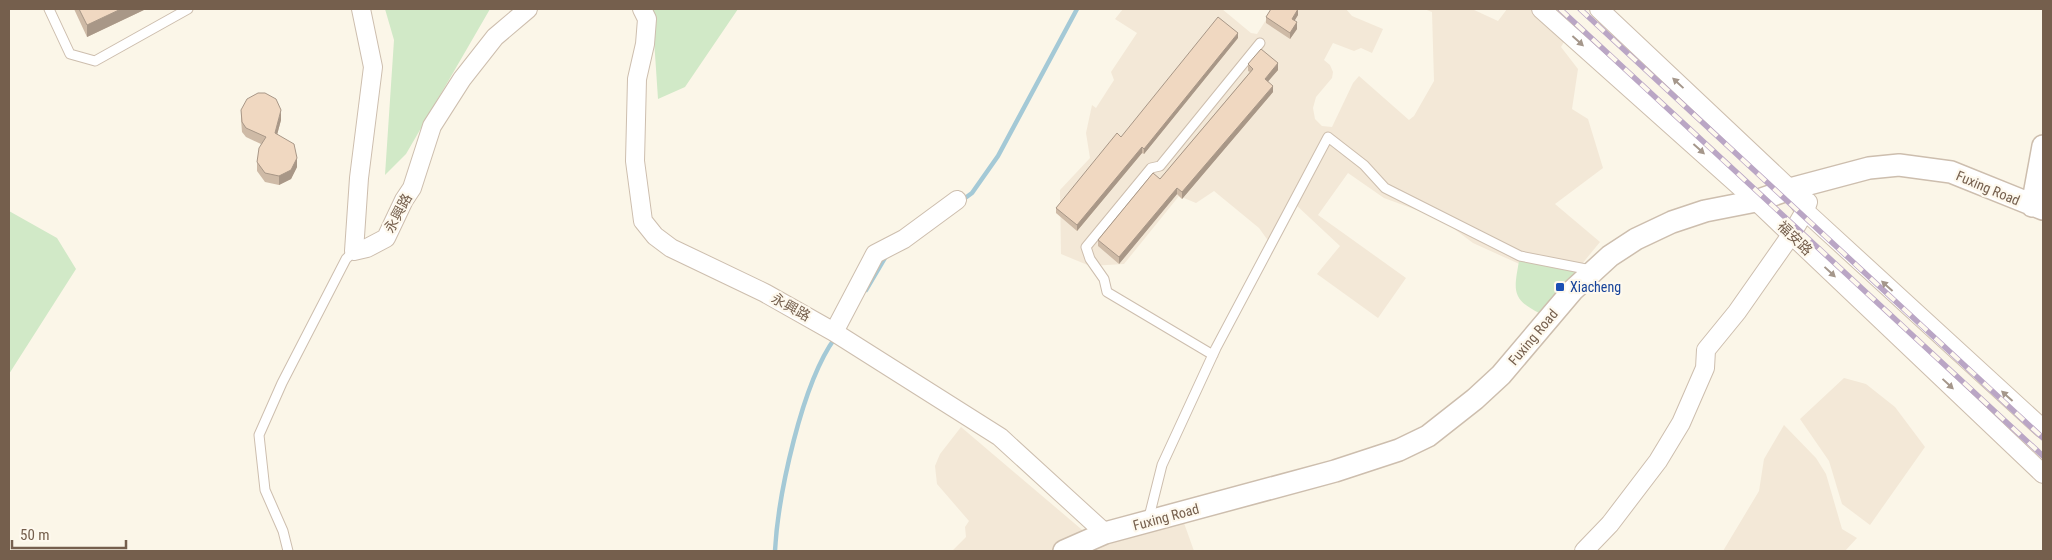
<svg xmlns="http://www.w3.org/2000/svg" width="2052" height="560" font-family="'Roboto Condensed','Noto Sans TC',sans-serif">
<style>
.residential{fill:#f3e8d7}
.green{fill:#d1e9c7}
.lines{fill:none;stroke-linecap:round;stroke-linejoin:round}
.stream{stroke:#a4c9d6;stroke-width:4.5}
.service-casing{stroke:#cdbeae;stroke-width:11}
.minor-casing{stroke:#cdbeae;stroke-width:20}
.tertiary-casing{stroke:#cdbeae;stroke-width:24}
.service{stroke:#fff;stroke-width:9}
.minor{stroke:#fff;stroke-width:18}
.tertiary{stroke:#fff;stroke-width:21}
.rail-casing{stroke:#baa6c5;stroke-width:5.5}
.rail{stroke:#fef9ee;stroke-width:4;stroke-dasharray:11;stroke-linecap:butt}
.wall{fill:#cebaa6}
.shaded-wall{fill:#a89787}
.building{fill:#f0d8c1;stroke:#a89787}
.oneway{fill:#a5978b}
.transit-dot{fill:#1a4fb4;stroke:#fef9ee;stroke-width:2}
.labels{text-anchor:middle;stroke-width:4.5;stroke-linejoin:round;paint-order:stroke}
.street-label{font-size:14px;fill:#755f4d;stroke:#fef9ee}
.transit-label{font-size:14px;fill:#164399;stroke:#fef9ee;text-anchor:start}
</style>
<rect width="100%" height="100%" fill="#fbf6e8"/>
<!-- residential -->
<path class="residential" d="M1123,9H1222L1251,33L1257,34L1273,9H1346L1352,16L1383,29L1372,53L1361,48L1354,51L1333,43L1324,60L1330,65L1333,72L1332,78L1316,97L1313,108L1315,119L1322,126L1332,127L1353,83L1359,76L1409,120L1414,116L1434,81L1432,12L1424,9H1472L1498,21L1507,9H1541L1570,32L1561,47L1578,69L1572,109L1588,119L1603,168L1555,204L1600,242L1577,270L1548,262L1539,273L1473,243L1441,219L1384,198L1348,173L1318,215L1406,278L1378,318L1317,274L1340,246L1295,204L1272,246L1259,228L1214,191L1196,203L1179,196L1124,264L1090,266L1061,254L1060,190L1090,158L1086,133L1092,105L1096,108L1114,80L1111,72L1137,33L1115,19Z
M1844,378L1866,384L1895,407L1925,447L1870,525L1842,504L1829,461L1800,419Z
M1784,425L1816,458L1826,474L1842,529L1857,538L1845,551H1723L1759,491L1764,459Z
M961,427L1087,534L1184,523L1194,551H952L966,537L965,527L969,521L937,484L935,466L940,454Z"/>
<!-- green -->
<path class="green" d="M385,9H490L406,154L385,175L394,40Z
M652,9H738L685,87L658,99Z
M9,211L57,238L76,269L9,374Z
M1519,261L1577,272L1543,312L1539,313C1511,299 1514,290 1519,261Z"/>
<g class="lines">
<!-- stream -->
<path class="stream" d="M961,201L972,193L998,156L1077,9
M866,290L886,256
M775,551C778,495 802,383 835,338"/>
<!-- service casing -->
<g class="service-casing">
<path id="service" d="M49,9L70,54L95,61L188,9
M1213,355L1107,292L1104,279L1090,259L1086,247L1151,168L1160,166L1260,43
M1148,521L1162,465L1216,348L1328,137L1364,165L1385,188L1520,256L1591,270
M288,551L283,531L265,490L259,435L282,383L346,259L354,251"/>
</g>
<!-- minor casing -->
<g class="minor-casing">
<path id="minor" d="M361,9L373,67L359,178L354,251L367,248L386,238L404,200L412,188L432,126L462,79L495,37L528,9
M642,9L647,19L645,44L637,79L635,161L643,221L655,236L671,248L765,293L834,332L1000,437L1105,533
M1541,9L1756,201L2043,474
M1599,9L1790,189L1805,211L2043,429
M834,332L875,254L904,239L957,200
M1584,551L1610,524L1658,461L1681,423L1705,368L1706,350L1737,312L1791,235L1805,211L1808,202"/>
</g>
<!-- tertiary casing -->
<g class="tertiary-casing">
<path id="tertiary" d="M2032,206L2043,146
M1064,551L1105,533L1335,471L1399,450L1428,436L1475,399L1501,375L1573,290L1610,256L1636,239L1672,222L1705,211L1756,201L1790,189L1869,168L1899,165L1951,172L2043,209"/>
</g>
<!-- service -->
<use href="#service" class="service"/>
<!-- minor -->
<use href="#minor" class="minor"/>
<!-- tertiary -->
<use href="#tertiary" class="tertiary"/>
<!-- rail casing -->
<g class="rail-casing">
<path id="rail" d="M1560,9L2043,456
M1580,9L2043,438"/>
</g>
<!-- rail -->
<use href="#rail" class="rail"/>
</g>
<!-- wall -->
<path class="wall" d="M74,9H146L87,37Z
M1298,15L1294,21L1297,29L1290,39L1266,23V17Z
M1238,38L1144,154L1142,153L1077,231L1056,213V208L1121,137Z
M1248,64L1278,70L1268,81L1273,92L1182,199L1177,194L1119,264L1098,246V240L1160,179L1250,72L1248,71Z
M241,110L281,120L277,135L297,167L291,179L279,185L265,182L257,171V162L261,144L246,137L242,132L241,119Z"/>
<!-- shaded-wall -->
<path class="shaded-wall" d="M121,9H146L87,37V25Z
M1298,9V15L1292,25V19Z
M1297,22V29L1290,39V33Z
M1238,33V38L1144,154V149Z
M1278,63V70L1265,85V79Z
M1273,86V92L1182,199V192Z
M281,110V120L275,142V133Z
M1142,147V153L1077,231V225Z
M297,158V167L291,179L279,185V176Z
M1177,188V194L1119,264V257Z"/>
<!-- building -->
<path class="building" d="M79,9H121L87,25Z
M1271,9H1298L1292,19L1297,22L1290,33L1266,17Z
M1218,17L1238,33L1144,149L1142,147L1077,225L1056,208L1117,133L1121,137Z
M1261,49L1278,63L1265,79L1273,86L1182,192L1177,188L1119,257L1098,240L1153,173L1160,179L1176,160L1253,69L1248,64Z
M258,93H265L276,99L281,110L275,133L294,144L297,158L291,170L279,176L265,173L257,162L259,148L266,137L246,128L242,122L241,110L247,99Z"/>
<!-- one-way arrows -->
<defs><path id="oneway-solid" d="M-6-.8H1V-3.2L6.5 0L1 3.2V.8H-6Z" transform="scale(1.25)"/></defs>
<g class="oneway">
<use href="#oneway-solid" transform="translate(1578 41) rotate(42)"/>
<use href="#oneway-solid" transform="translate(1678 83) rotate(-137)"/>
<use href="#oneway-solid" transform="translate(1699 149) rotate(42)"/>
<use href="#oneway-solid" transform="translate(1830 272) rotate(43)"/>
<use href="#oneway-solid" transform="translate(1887 286) rotate(-138)"/>
<use href="#oneway-solid" transform="translate(1948 384) rotate(43)"/>
<use href="#oneway-solid" transform="translate(2007 396) rotate(-138)"/>
</g>
<!-- markers -->
<rect class="transit-dot" x="1555" y="282" width="10" height="10" rx="2.5"/>
<g class="labels">
<!-- street labels -->
<g class="street-label">
<text transform="translate(1988 188) rotate(23)" y="5">Fuxing Road</text>
<text transform="translate(398 213) rotate(-62)" y="5">永興路</text>
<text transform="translate(1795 238) rotate(44)" y="5">福安路</text>
<text transform="translate(791 307) rotate(29)" y="5">永興路</text>
<text transform="translate(1533 337) rotate(-50)" y="5">Fuxing Road</text>
<text transform="translate(1166 517) rotate(-15)" y="5">Fuxing Road</text>
</g>
<!-- transit labels -->
<g class="transit-label">
<text x="1570" y="292">Xiacheng</text>
</g>
</g>
<!-- border -->
<rect width="2052" height="560" fill="none" stroke="#755f4d" stroke-width="20"/>
<!-- scale -->
<path d="M12 540v8h114v-8" fill="none" stroke="#755f4d" stroke-width="2.5"/>
<text x="20" y="540" font-size="15" fill="#755f4d" stroke="#fef9ee" stroke-width="4" paint-order="stroke">50 m</text>
</svg>
